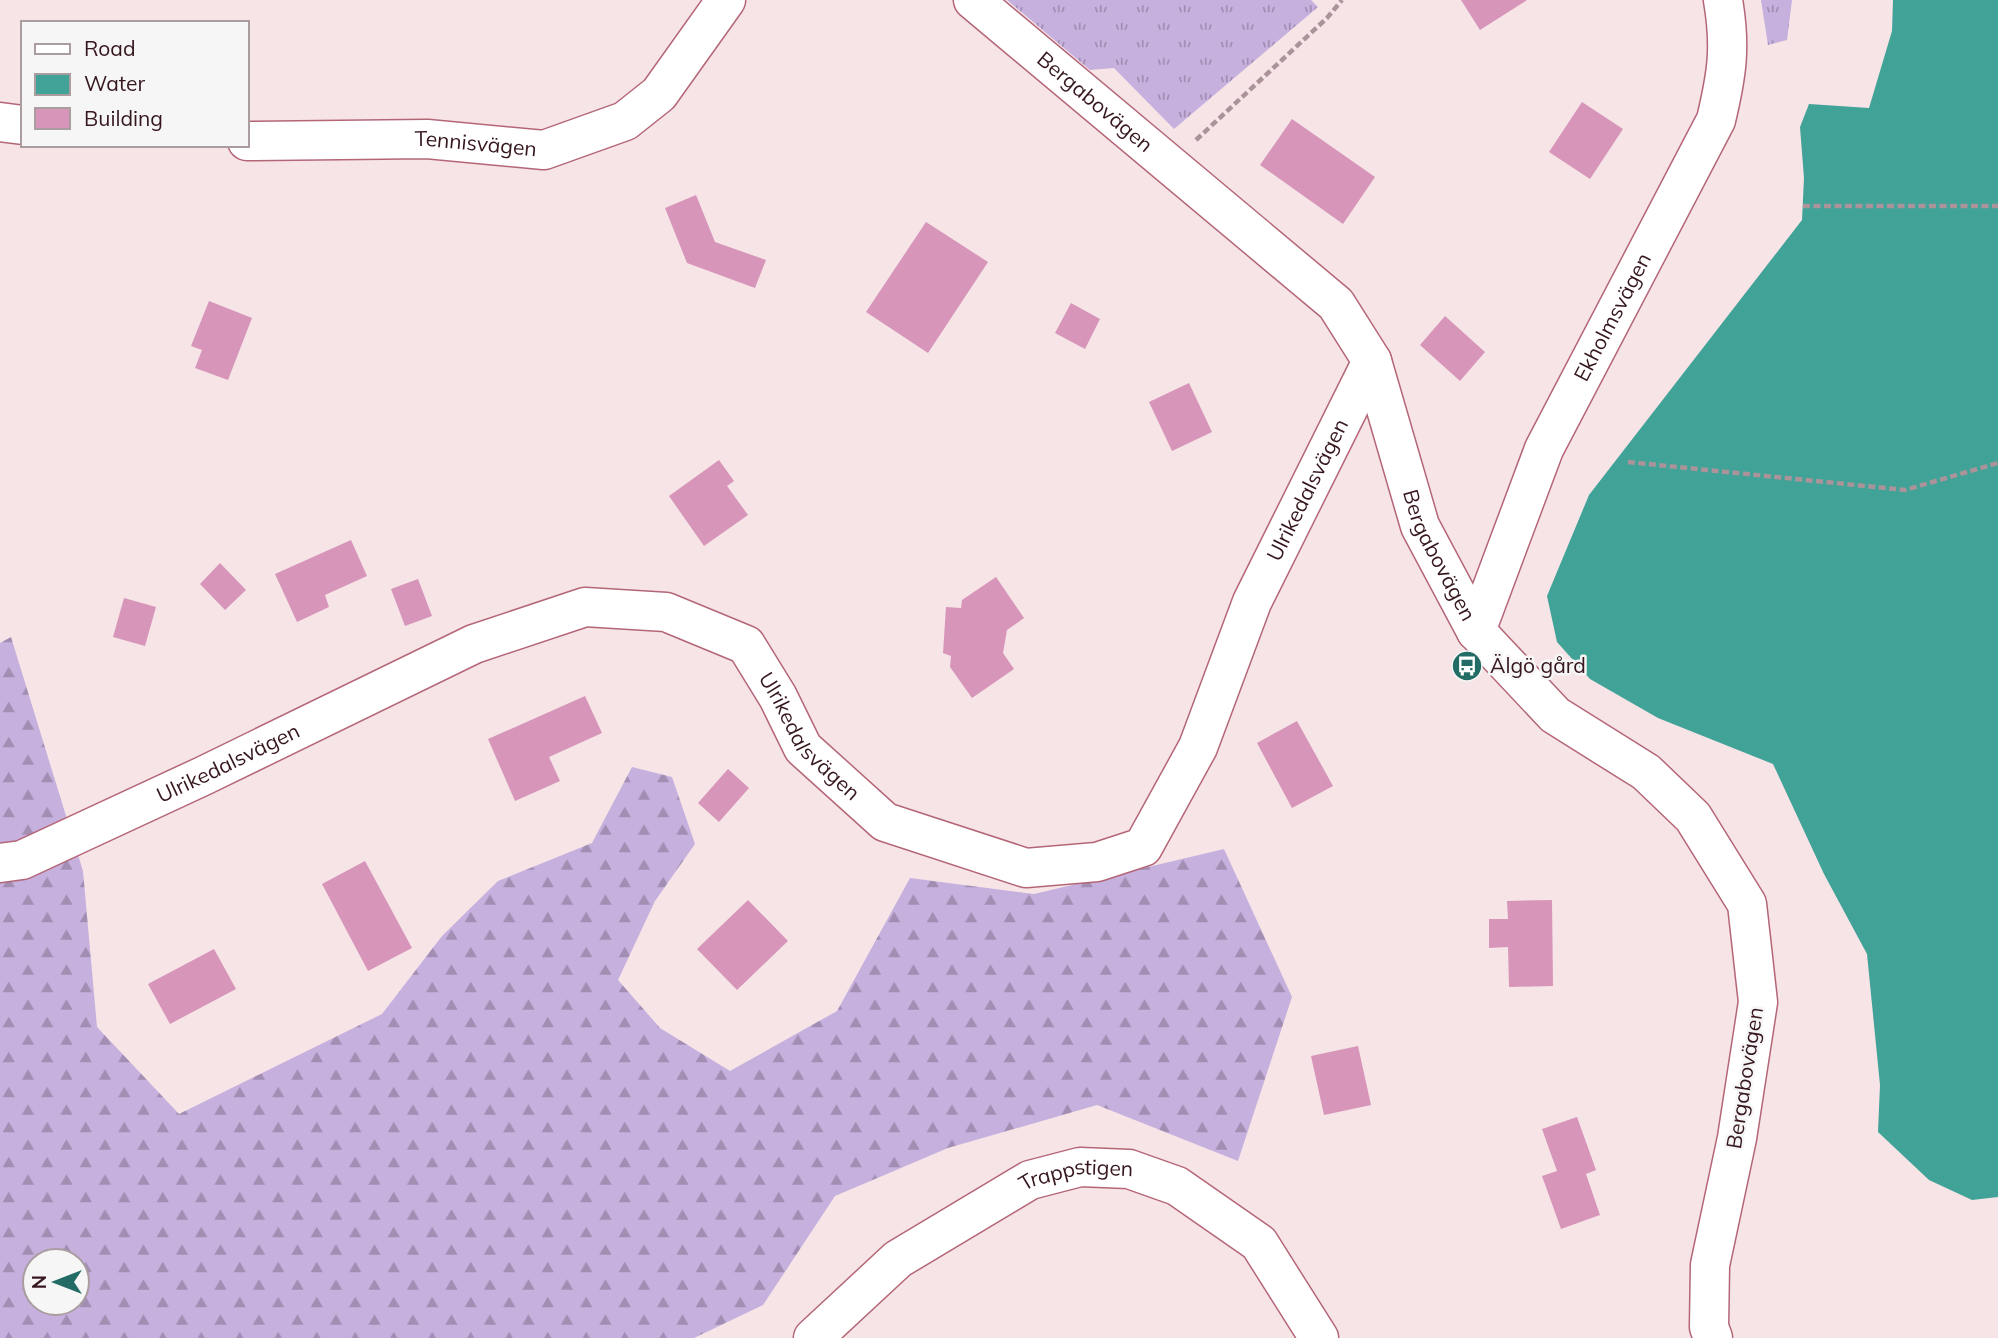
<svg xmlns="http://www.w3.org/2000/svg" width="1998" height="1338" font-family="Mulish,sans-serif">
<style>
.grass{fill:url(#grass-tufts)}
.forest{fill:url(#forest-firs);fill-rule:evenodd}
.water{fill:#41a298}
.building{fill:#d795b9}
.lines{fill:none;stroke-linecap:round;stroke-linejoin:round}
.minor-casing{stroke:#b46677;stroke-width:41}
.tertiary-casing{stroke:#b46677;stroke-width:41}
.path{stroke:#ab9499;stroke-width:4.5;stroke-dasharray:7 3.5;stroke-linecap:butt}
.minor{stroke:#fff;stroke-width:38}
.tertiary{stroke:#fff;stroke-width:38}
.labels{text-anchor:middle;stroke-width:5;stroke-linejoin:round;paint-order:stroke}
.street-label{font-size:21px;fill:#36171e;stroke:#f6f6f6}
.poi-label{font-size:21px;fill:#36171e;stroke:#f6f6f6;text-anchor:start}
</style>
<defs>
<pattern id="grass-tufts" width="24" height="20" patternUnits="userSpaceOnUse" patternTransform="scale(1.75)"><rect width="24" height="20" fill="#c6b0de"/><path d="M3 7l-1-3M5 7V3M7 7l1-3M15 17l-1-3M17 17v-4M19 17l1-3" fill="none" stroke="#a28eb3"/></pattern>
<pattern id="forest-firs" width="22" height="20" patternUnits="userSpaceOnUse" patternTransform="scale(1.75)"><rect width="22" height="20" fill="#c6b0de"/><path d="M5 1l3.5 6h-7zM16 11l3.5 6h-7z" fill="#a28eb3"/></pattern>
</defs>
<rect width="100%" height="100%" fill="#f6e4e7"/>
<!-- grass -->
<path class="grass" d="M1007,0H1311L1318,7L1174,129L1114,68L1090,70Z
M1761,0H1792L1787,40L1768,45Z"/>
<!-- forest -->
<path class="forest" d="M11,637L83,871L97,1027L179,1114L382,1014L442,936L498,881L592,843L632,767L672,777L695,844L655,901L618,980L660,1028L730,1071L837,1011L910,878L1034,894L1224,849L1292,997L1238,1161L1097,1105L948,1148L835,1196L763,1305L694,1338H0V643ZM35,1261H77V1303H35Z"/>
<!-- water -->
<path class="water" d="M1893,0H1998V1197L1972,1200L1929,1180L1878,1132L1880,1085L1867,954L1824,874L1773,764L1658,718L1590,679L1557,642L1547,596L1589,495L1802,220L1804,178L1800,127L1809,104L1869,108L1892,31Z"/>
<!-- building -->
<path class="building" d="M1461,0H1527L1480,30Z
M1582,102L1623,129L1590,179L1549,152Z
M1292,119L1375,177L1343,224L1260,165Z
M696,195L715,242L766,260L755,288L687,263L665,208Z
M926,222L988,262L928,353L866,312Z
M209,301L252,318L228,380L195,368L202,350L191,346Z
M1071,303L1100,319L1085,349L1055,333Z
M1445,316L1485,352L1460,381L1420,345Z
M1189,383L1212,432L1172,451L1149,402Z
M719,460L734,481L727,486L748,515L704,546L669,496Z
M351,540L367,576L325,595L329,607L297,622L275,574Z
M220,563L246,590L225,610L200,584Z
M996,577L1024,618L1007,630L1003,653L1014,669L972,698L950,667L951,656L943,653L946,607L961,608L962,600Z
M418,579L432,616L405,626L391,589Z
M124,598L156,607L145,646L113,637Z
M585,696L602,733L549,757L560,781L515,801L488,739Z
M1297,721L1333,786L1292,808L1257,743Z
M728,769L749,788L719,822L698,803Z
M365,861L412,948L368,971L322,884Z
M748,900L788,941L737,990L697,949Z
M1552,900L1553,986L1509,987L1508,947L1489,948V919H1508L1507,901Z
M214,949L236,989L170,1024L148,984Z
M1358,1046L1371,1105L1324,1115L1311,1056Z
M1577,1117L1596,1170L1586,1174L1600,1215L1561,1229L1542,1176L1557,1171L1542,1129Z"/>
<g class="lines">
<!-- minor casing -->
<g class="minor-casing">
<g id="minor">
<path id="s1" d="M973,0L1336,304L1372,361L1420,526L1476,631"/>
<path d="M0,122L23,125"/>
<path id="s2" d="M247,141L427,139L544,150L625,121L659,94L726,0"/>
<path id="s3" d="M1476,631L1544,449L1716,120C1727,74 1731,47 1723,0"/>
<path id="s4" d="M0,863L22,860L203,776L474,644L585,607L666,612L746,645L778,697L803,748L885,822L1026,868L1097,862L1143,847L1198,747L1252,602L1372,361"/>
<path id="s5" d="M813,1338L898,1259L1030,1180L1080,1167L1129,1169L1177,1186L1259,1243L1319,1338"/>
</g>
</g>
<!-- tertiary casing -->
<g class="tertiary-casing">
<path id="tertiary" d="M1476,631L1555,715L1646,772L1693,817L1747,904L1758,1002L1737,1138L1710,1265L1709,1327L1713,1338"/>
</g>
<!-- path -->
<path class="path" d="M1196,140L1327,18L1342,0
M1803,206H1998
M1628,462L1905,490L1998,463"/>
<!-- minor -->
<use href="#minor" class="minor"/>
<!-- tertiary -->
<use href="#tertiary" class="tertiary"/>
</g>
<!-- icons -->
<defs>
<g id="bus-disc" transform="scale(1.575)"><circle r="9.5" fill="#236c65" stroke="#f6f6f6"/><path d="M-5-6H5V4H4V6H2V4H-2V6H-4V4H-5ZM-3.5-4V0h7V-4ZM-3.5 1.2v1.5H-2V1.2ZM2 1.2v1.5H3.5V1.2Z" fill="#fff"/></g>
</defs>
<g fill-rule="evenodd">
<use href="#bus-disc" x="1467" y="666"/>
</g>
<g class="labels">
<!-- street labels -->
<g class="street-label">
<text dy="7" stroke="none"><textPath href="#s1" startOffset="159">Bergabovägen</textPath></text>
<text dy="7" stroke="none"><textPath href="#s2" startOffset="229">Tennisvägen</textPath></text>
<text dy="7" stroke="none"><textPath href="#s3" startOffset="343">Ekholmsvägen</textPath></text>
<text dy="7" stroke="none"><textPath href="#s4" startOffset="1698">Ulrikedalsvägen</textPath></text>
<text dy="7" stroke="none"><textPath href="#s1" startOffset="747">Bergabovägen</textPath></text>
<text dy="7" stroke="none"><textPath href="#s4" startOffset="920">Ulrikedalsvägen</textPath></text>
<text dy="7" stroke="none"><textPath href="#s4" startOffset="250">Ulrikedalsvägen</textPath></text>
<text transform="translate(1745 1078) rotate(-81)" y="7">Bergabovägen</text>
<text dy="7" stroke="none"><textPath href="#s5" startOffset="317">Trappstigen</textPath></text>
</g>
<!-- poi labels -->
<g class="poi-label">
<text x="1490" y="673">Älgö gård</text>
</g>
</g>
<!-- legend -->
<rect x="21" y="21" width="228" height="126" fill="#f6f6f6" stroke="#a99da0" stroke-width="2"/>
<rect x="35" y="44" width="35" height="10" fill="#ffffff" stroke="#a99da0" stroke-width="2"/>
<text x="84" y="56" font-size="21" fill="#36171e">Road</text>
<rect x="35" y="74" width="35" height="21" fill="#41a298" stroke="#a99da0" stroke-width="2"/>
<text x="84" y="91" font-size="21" fill="#36171e">Water</text>
<rect x="35" y="108" width="35" height="21" fill="#d795b9" stroke="#a99da0" stroke-width="2"/>
<text x="84" y="126" font-size="21" fill="#36171e">Building</text>
<!-- north arrow -->
<g transform="translate(56 1282) rotate(270)"><circle r="33" fill="#f6f6f6" stroke="#a99da0" stroke-width="2"/>
<path d="M0-5L12 26L0 18L-12 26Z" fill="#236c65"/>
<text y="-10" font-size="19" font-weight="bold" text-anchor="middle" fill="#36171e">N</text>
</g>
</svg>
